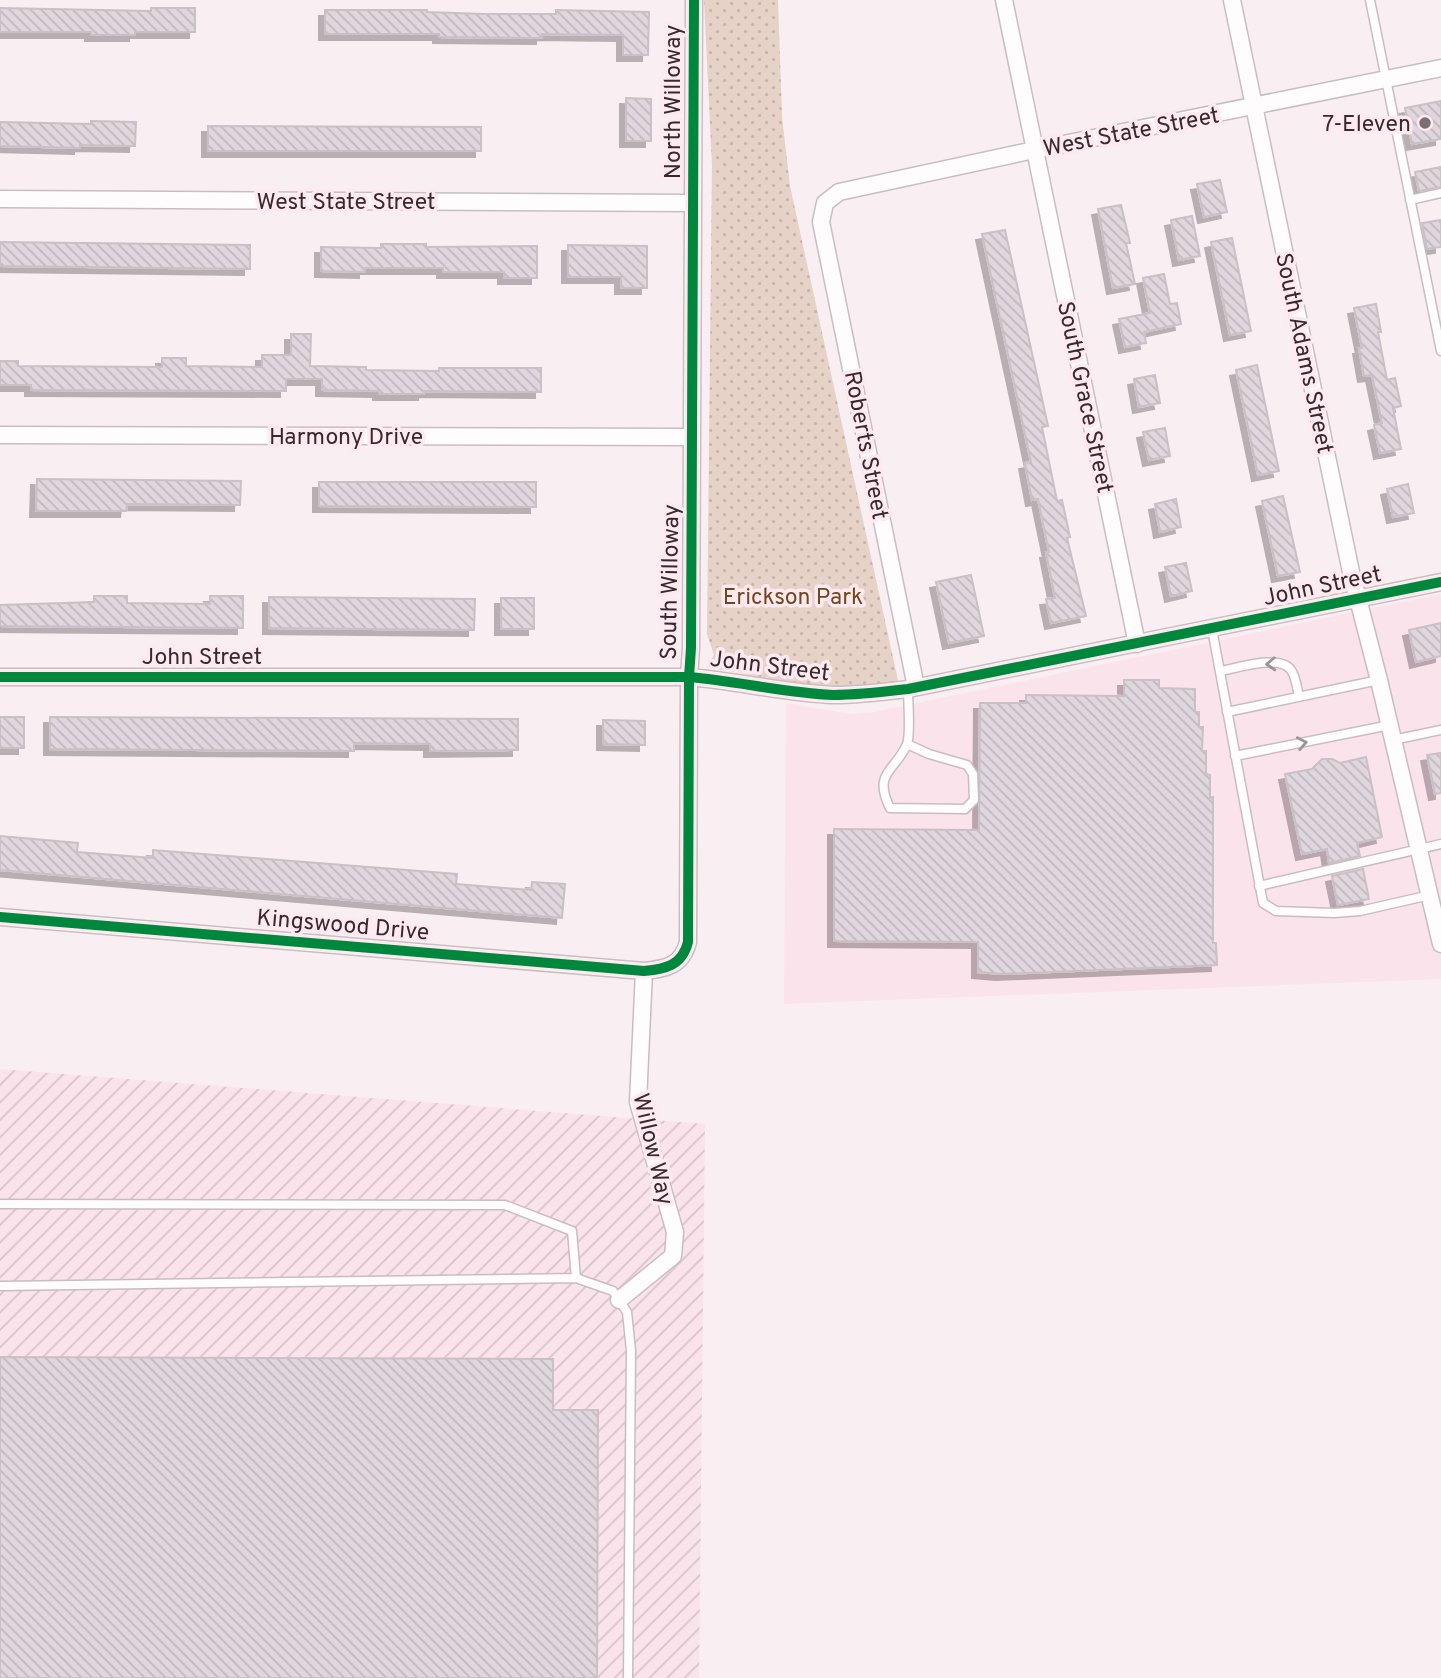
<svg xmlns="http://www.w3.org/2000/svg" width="1441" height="1678" font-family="Overpass,sans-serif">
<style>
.built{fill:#fbe3eb}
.industrial{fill:url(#industrial-furrows)}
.park{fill:url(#park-dots)}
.building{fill:url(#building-back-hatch);stroke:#c9c1c6;stroke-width:2;filter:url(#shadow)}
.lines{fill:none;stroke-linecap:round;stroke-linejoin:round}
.service-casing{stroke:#c8bec1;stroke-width:11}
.minor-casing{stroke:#c8bec1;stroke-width:19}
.service{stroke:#fefcfd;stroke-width:8}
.minor{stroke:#fefcfd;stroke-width:16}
.cycleway-casing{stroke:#fee9f0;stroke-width:15}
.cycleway{stroke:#00873e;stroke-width:10}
.oneway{stroke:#9a9496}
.poi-dot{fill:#7a6f73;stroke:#fee9f0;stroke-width:2.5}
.labels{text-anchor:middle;stroke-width:7;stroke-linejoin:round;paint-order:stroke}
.street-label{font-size:23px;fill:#352b2f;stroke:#fee9f0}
.poi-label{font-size:23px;fill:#352b2f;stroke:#fee9f0;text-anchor:end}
.park-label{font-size:23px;fill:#71471c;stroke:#fee9f0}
</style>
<defs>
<pattern id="industrial-furrows" width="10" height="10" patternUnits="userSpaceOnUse" patternTransform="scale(1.75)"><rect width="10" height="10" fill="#fbe3eb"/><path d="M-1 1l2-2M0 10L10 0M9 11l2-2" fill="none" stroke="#d8c3ca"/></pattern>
<pattern id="park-dots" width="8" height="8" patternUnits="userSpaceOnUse" patternTransform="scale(1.75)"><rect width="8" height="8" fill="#e6d2c6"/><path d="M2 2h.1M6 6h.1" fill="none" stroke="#c6b4aa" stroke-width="1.8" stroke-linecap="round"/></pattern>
<pattern id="building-back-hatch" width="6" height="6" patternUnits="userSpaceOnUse" patternTransform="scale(1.75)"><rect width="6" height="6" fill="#e0d6de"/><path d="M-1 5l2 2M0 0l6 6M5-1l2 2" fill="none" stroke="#c1b8bf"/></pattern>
<filter id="shadow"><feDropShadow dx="-6" dy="6" stdDeviation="0" flood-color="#0004"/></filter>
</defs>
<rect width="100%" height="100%" fill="#f9eef1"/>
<!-- built -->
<path class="built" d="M1441,594V979L784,1004L786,703L851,714L874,712Z"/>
<!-- industrial -->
<path class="industrial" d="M0,1069L705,1124L699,1678H0Z"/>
<!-- park -->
<path class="park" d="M704,0H778L782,117L790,186L899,685L828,690L707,667L714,655L707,634L712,165Z"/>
<!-- building -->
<path class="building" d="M0,8L151,11V8H195V32H135V35H91V32H0Z
M325,10H427V12L484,14H556V10L649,12L648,55H623V35L542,34V38L439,37V34H325Z
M626,98L651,99V141H626Z
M1441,101V139L1412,144L1405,108Z
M91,121L136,122L135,146L80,145V148L0,146V122L91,124Z
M208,126L481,127V151H208Z
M1441,167V187L1419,191L1415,172Z
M1220,180L1227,212L1204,217L1197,184Z
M1121,205L1130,243H1126L1135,284L1113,288L1098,209Z
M1192,216L1200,256L1179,260L1171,220Z
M1441,220V247L1427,249L1422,223Z
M1005,230L1048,426L1042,427L1057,501L1062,500L1070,537L1067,538L1086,616L1051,623L1046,599L1055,598L1046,552H1049L1038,499L1032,500L1025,463L1031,462L982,234Z
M1232,238L1251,331L1230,335L1211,242Z
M0,242L250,245V269L0,266Z
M381,244H426V247L537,246V278H504V272H443V268H365V272L321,271V247L381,248Z
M568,245L647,246V288H621V277H568Z
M1164,274L1170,304L1177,303L1181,324L1144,332L1146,343L1125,347L1119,319L1150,313L1143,278Z
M1376,304L1381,332H1378L1387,380L1395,378L1401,406L1393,408L1401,449L1380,453L1374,425L1382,423L1372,375L1364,376L1359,348H1362L1354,308Z
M291,334H311L310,366L366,367V370L439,371V368H541V392L424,391V394H379V391L322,390V379H286V391L31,390V385H0V361H18V366L162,367V358H186V366L262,367V355H291Z
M1257,365L1279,471L1258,475L1236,370Z
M1155,375L1160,403L1139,407L1134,379Z
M1165,428L1170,456L1149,460L1143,432Z
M37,479L241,481L240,505L127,504L126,511H36Z
M319,482H536V507L319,506Z
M1408,484L1414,513L1393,517L1387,489Z
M1283,496L1300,572L1278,576L1262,501Z
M1176,499L1181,527L1160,532L1155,504Z
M1186,563L1192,591L1171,596L1165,567Z
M971,575L984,636L949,643L936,582Z
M94,596H127V603L210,604V596H243V628L0,626V605L94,602Z
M269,597L475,599L474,630L269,628Z
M501,598H534V629H501Z
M1441,623V656L1416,662L1409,630Z
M1124,680H1159V688L1195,689V712H1199V727H1203L1202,751H1206V774L1210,775V798L1213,797V943H1216L1217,965L1002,974L978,972V942L834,941V829L979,830L980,703H1026V695L1124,696Z
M0,717H24V748H0Z
M50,717L518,719V750L430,751V744L354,743V751L50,749Z
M603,720L645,721V745L603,744Z
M1441,753V793L1435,794L1427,755Z
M1366,757L1382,837L1357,843L1360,856L1329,863L1327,849L1302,854L1285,774L1312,769L1322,759H1332L1340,763Z
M0,836L78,843L77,852L153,858V850L457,874L456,884L531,890L532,882L565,884L562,918L0,870Z
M1363,869L1369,899L1338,905L1332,876Z
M0,1357L553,1359V1410H598L597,1678H0Z"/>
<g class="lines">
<!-- service casing -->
<g class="service-casing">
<path id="service" d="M1370,0L1441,351
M1410,200L1441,193
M1212,629L1263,903L1276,911L1334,913L1360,911L1430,895
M1220,671C1238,668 1280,654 1291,670C1296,677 1297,688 1299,697
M1227,712L1379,680
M1393,740L1441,730
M907,744L929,754L967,765L973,774L974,800L965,809L890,808C872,772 896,771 907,744C911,733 908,703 908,689
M1235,756L1390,725
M1259,886L1441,844
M0,1204L505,1205L572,1231L576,1278L0,1286
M576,1278L613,1291L627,1312L631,1351L628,1678"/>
</g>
<!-- minor casing -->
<g class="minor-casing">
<path id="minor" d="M1004,0L1137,644
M1232,0L1351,572L1379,680L1441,944
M0,199L693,203
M0,435L691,437
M0,677H689C737,681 785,693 833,695C859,695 883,692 908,689L1441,582
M916,687L821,222L825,203L839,192L1034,150L1441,68
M0,917L644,971C665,969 682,966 688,942L689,677L691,648L694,0
M619,1300L673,1256L675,1232L638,1102L644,971"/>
</g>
<!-- service -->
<use href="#service" class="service"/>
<!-- minor -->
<use href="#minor" class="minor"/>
<!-- cycleway casing -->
<g class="cycleway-casing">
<path id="cycleway" d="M0,677H689C737,681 785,693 833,695C859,695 883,692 908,689L1441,582
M0,917L644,971C665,969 682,966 688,942L689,677L691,648L694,0"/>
</g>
<!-- cycleway -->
<use href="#cycleway" class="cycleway"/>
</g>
<!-- one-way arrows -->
<defs><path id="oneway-chevron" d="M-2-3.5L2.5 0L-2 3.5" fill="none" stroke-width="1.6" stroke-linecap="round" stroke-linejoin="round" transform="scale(1.75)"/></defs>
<g class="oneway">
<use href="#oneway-chevron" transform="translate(1271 664) rotate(177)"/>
<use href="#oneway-chevron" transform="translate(1302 743) rotate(-11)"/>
</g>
<!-- markers -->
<circle class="poi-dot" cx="1425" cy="123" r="7"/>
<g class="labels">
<!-- street labels -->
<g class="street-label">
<text transform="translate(672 102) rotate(-90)" y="8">North Willoway</text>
<text transform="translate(1131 131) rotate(-11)" y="8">West State Street</text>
<text x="346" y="209">West State Street</text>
<text transform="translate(1305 353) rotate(78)" y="8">South Adams Street</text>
<text transform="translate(1086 397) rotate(78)" y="8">South Grace Street</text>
<text x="346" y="444">Harmony Drive</text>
<text transform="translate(867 445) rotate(79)" y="8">Roberts Street</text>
<text transform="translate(669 582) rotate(-89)" y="8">South Willoway</text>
<text transform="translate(1322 585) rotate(-12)" y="8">John Street</text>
<text x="202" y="664">John Street</text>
<text transform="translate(770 665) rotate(7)" y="8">John Street</text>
<text transform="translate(343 924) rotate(5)" y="8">Kingswood Drive</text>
<text transform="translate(654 1149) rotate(77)" y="8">Willow Way</text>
</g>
<!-- poi labels -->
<g class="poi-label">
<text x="1411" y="131">7-Eleven</text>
</g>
<!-- park labels -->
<g class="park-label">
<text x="793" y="604">Erickson Park</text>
</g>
</g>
</svg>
